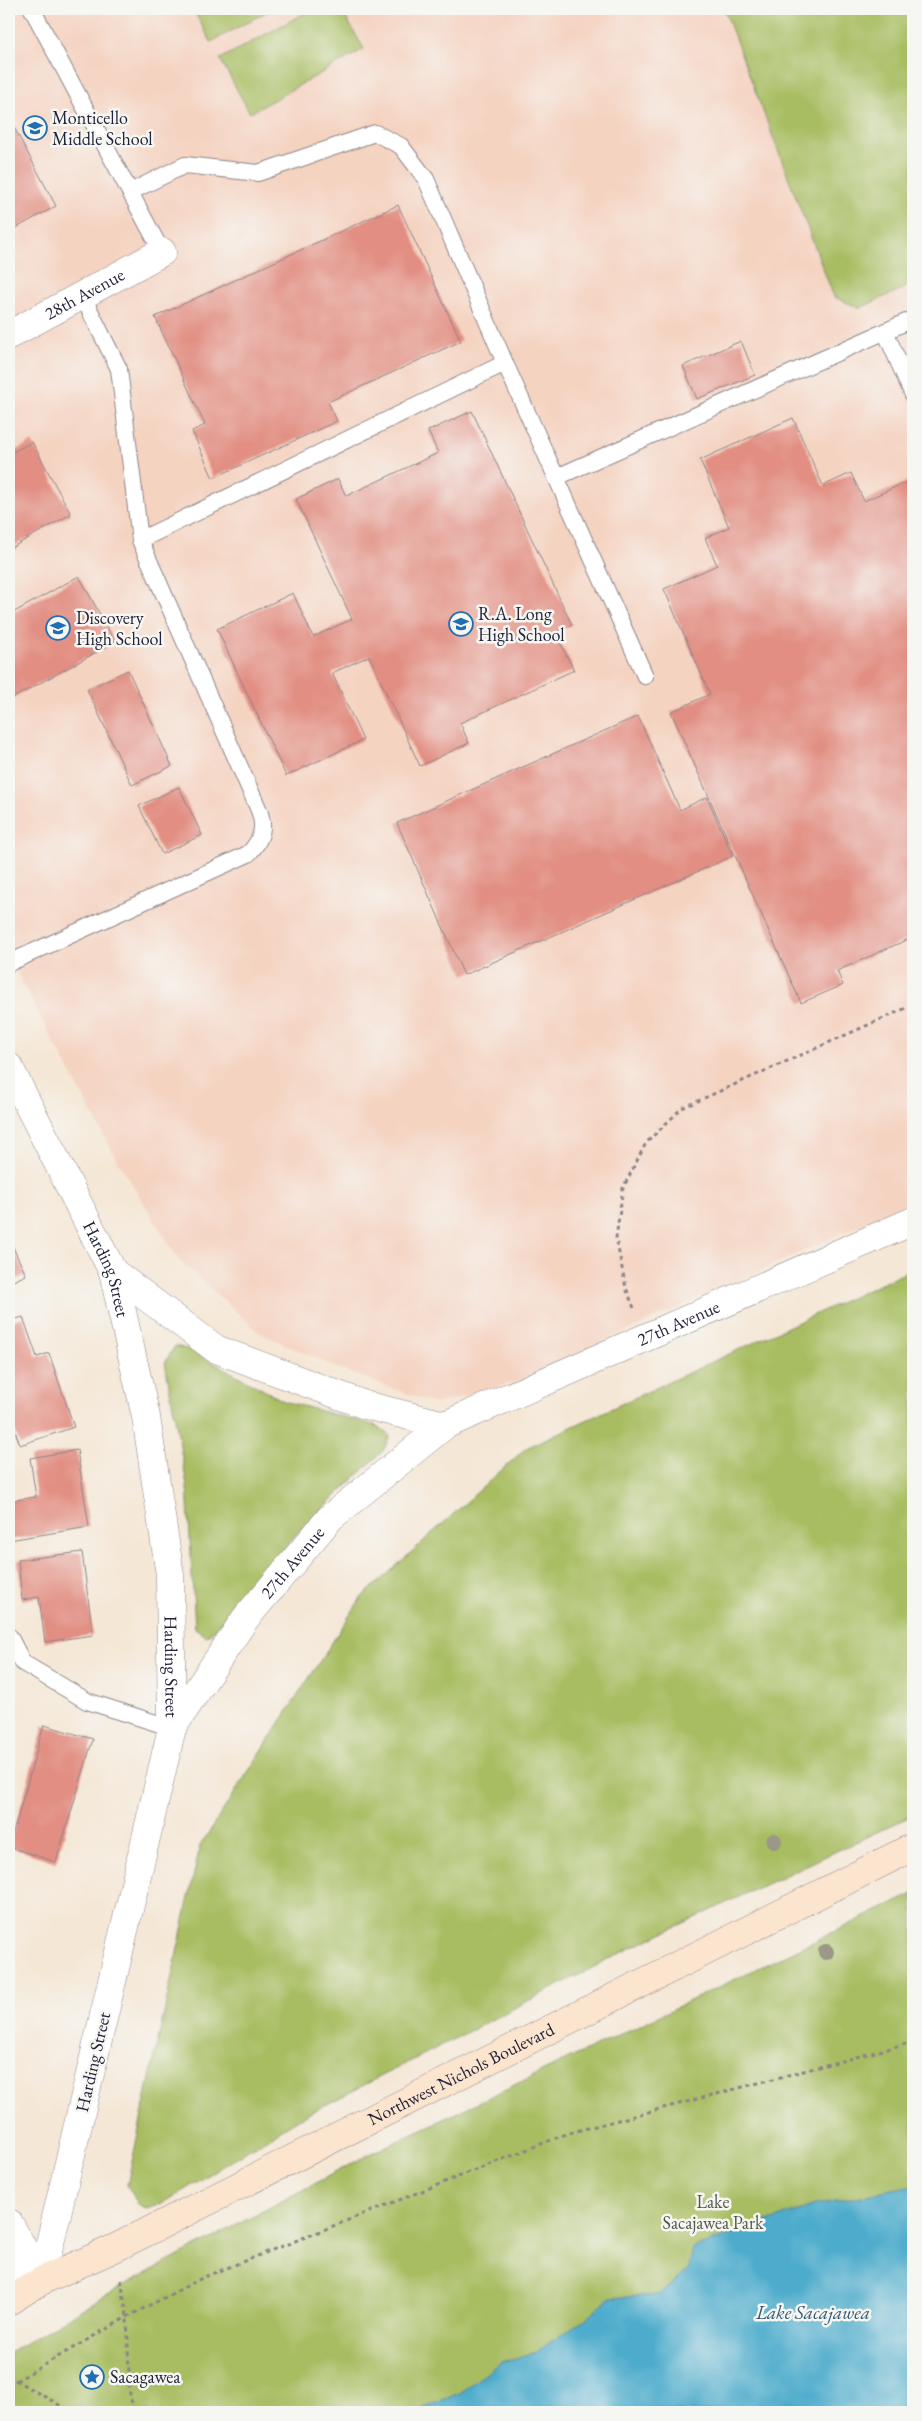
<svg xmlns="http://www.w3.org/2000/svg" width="922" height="2421" font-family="'EB Garamond',serif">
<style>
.built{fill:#f5d3c1}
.green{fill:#a8bd62;stroke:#65704e}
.water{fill:#4daccc;stroke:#386784}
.building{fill:#e28e82}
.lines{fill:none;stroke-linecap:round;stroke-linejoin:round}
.lane-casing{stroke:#8c8488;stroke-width:18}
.street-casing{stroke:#8c8488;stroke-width:29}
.secondary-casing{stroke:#8c8488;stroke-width:29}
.path{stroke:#8c8488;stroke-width:3;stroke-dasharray:4 4;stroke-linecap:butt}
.lane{stroke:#fff;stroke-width:16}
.street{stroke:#fff;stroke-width:28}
.secondary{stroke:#fce5cf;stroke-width:28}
.tree{fill:#9b9888}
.labels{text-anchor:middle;stroke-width:5;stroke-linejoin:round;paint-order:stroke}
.poi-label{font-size:18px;fill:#22223b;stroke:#f6f6f2;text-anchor:start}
.street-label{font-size:18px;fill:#22223b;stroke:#f6f6f2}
.park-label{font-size:18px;fill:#515849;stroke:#f6f6f2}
.water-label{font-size:19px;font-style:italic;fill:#335975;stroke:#f6f6f2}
</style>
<rect width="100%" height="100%" fill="#f6f6f2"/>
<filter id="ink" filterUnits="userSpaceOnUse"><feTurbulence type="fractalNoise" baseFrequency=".02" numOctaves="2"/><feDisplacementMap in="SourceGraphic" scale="10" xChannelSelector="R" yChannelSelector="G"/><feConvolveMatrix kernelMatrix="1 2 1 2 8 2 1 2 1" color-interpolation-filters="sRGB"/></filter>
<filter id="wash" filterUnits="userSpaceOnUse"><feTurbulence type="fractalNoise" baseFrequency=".0096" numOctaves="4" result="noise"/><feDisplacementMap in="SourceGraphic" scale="20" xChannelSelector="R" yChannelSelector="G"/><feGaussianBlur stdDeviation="1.12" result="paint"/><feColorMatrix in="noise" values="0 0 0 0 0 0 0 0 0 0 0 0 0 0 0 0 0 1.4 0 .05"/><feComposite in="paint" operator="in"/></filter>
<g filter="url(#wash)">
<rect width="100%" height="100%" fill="#f5e7d6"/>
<!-- built -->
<path class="built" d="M9,9H913V1201L515,1382L435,1404L337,1368L260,1333L179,1260L116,1158L9,958Z"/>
<!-- green -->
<path class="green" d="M193,9H272L211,42Z
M312,9H341L364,49L250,113L220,59Z
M724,9H913V284L860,308L834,297Z
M913,1269V1815L637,1945L300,2118L165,2202L147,2209L138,2204L127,2185L200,1846L361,1598L526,1448Z
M175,1346L190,1350L284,1401L377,1426L390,1436L383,1451L298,1532L224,1623L206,1636L195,1628L187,1485L165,1362Z
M913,1894V2412H9V2353L104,2296L366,2156Z"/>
<!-- water -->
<path class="water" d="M913,2186V2412H415L459,2393L502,2362L536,2352L583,2320L610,2298L658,2295L688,2271L693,2248L815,2205Z"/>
<g id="blocks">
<!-- building -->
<path class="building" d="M9,118L56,206L9,232Z
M398,205L461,341L328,402L337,421L213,478L192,431L205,425L155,317Z
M741,341L755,375L697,399L683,366Z
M472,411L572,625L555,632L574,670L460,723L469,743L420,766L369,656L332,673L363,740L286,776L217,629L293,593L313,637L352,619L296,499L338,479L346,496L438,453L428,431Z
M793,418L823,486L851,473L864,501L913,479V937L837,971L843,985L801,1003L671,712L710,694L664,589L717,565L705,538L729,527L700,460Z
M32,442L71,514L9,549V454Z
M79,576L115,642L9,700V615Z
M128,670L172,766L132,785L87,689Z
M638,716L680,810L707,797L733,856L464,975L397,823Z
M179,787L202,835L162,854L139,806Z
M9,1239L26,1275L9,1283Z
M23,1317L37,1357L49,1353L74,1427L20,1445L12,1422L9,1423V1321Z
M77,1450L89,1527L9,1540V1501L36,1497L30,1458Z
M82,1552L93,1635L45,1642L39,1597L22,1600L18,1560Z
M44,1725L93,1739L56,1862L9,1847Z"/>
</g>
</g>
<g filter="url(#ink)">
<use href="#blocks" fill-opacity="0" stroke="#8c8488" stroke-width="1"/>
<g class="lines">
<!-- lane casing -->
<g class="lane-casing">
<path id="lane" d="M32,9L162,252
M130,192L185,165L258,173L375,133L401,146L426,179L505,363L645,676
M885,331L913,395
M557,477L913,319
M140,540L505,363
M9,963L248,854C262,840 266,827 258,808L140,540L119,369L82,295
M9,1636L23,1663L87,1701L172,1728"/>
</g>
<!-- street casing -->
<g class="street-casing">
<g id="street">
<path id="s1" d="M9,335L162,252"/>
<path id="s2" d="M9,1067L113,1272L146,1417L170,1575L172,1728L41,2281"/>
<path id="s3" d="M113,1272L216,1349L365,1405L445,1425L913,1221"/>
<path id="s4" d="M172,1728L245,1619L331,1517L445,1425"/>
<path d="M9,2223L41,2281"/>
<path d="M9,2269L41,2281"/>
</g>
</g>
<!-- secondary casing -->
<g class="secondary-casing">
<g id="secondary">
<path id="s5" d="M9,2301L41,2281L115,2248L913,1847"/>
</g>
</g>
<!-- path -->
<path class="path" d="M634,1308L626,1288L616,1238L623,1188L646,1143L682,1108L913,1005
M121,2280L127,2317L130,2397L135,2412
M15,2380L72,2412
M9,2385L127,2317L204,2277L569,2133L913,2042"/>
<!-- lane -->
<use href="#lane" class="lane"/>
<!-- street -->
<use href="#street" class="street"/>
<!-- secondary -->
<use href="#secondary" class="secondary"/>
</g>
<!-- trees -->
<g class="tree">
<circle cx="774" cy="1841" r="8"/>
<circle cx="826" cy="1952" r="8"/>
</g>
</g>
<!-- icons -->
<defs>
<g id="school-ring" transform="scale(1.25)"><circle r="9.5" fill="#f6f6f2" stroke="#1f6fb2" stroke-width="1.5"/><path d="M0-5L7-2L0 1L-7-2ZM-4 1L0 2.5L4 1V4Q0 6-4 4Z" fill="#1f6fb2"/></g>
<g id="sight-ring" transform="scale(1.25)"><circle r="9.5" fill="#f6f6f2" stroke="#1f6fb2" stroke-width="1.5"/><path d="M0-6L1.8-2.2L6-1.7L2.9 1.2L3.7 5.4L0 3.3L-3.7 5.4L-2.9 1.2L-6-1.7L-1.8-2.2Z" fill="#1f6fb2"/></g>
</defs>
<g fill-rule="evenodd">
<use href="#school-ring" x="35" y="128"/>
<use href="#school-ring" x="461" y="624"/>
<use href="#school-ring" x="58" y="628"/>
<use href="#sight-ring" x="92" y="2377"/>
</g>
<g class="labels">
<!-- poi labels -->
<g class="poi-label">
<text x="52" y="124">Monticello<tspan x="52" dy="21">Middle School</tspan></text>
<text x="478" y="620">R.A. Long<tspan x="478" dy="21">High School</tspan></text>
<text x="76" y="624">Discovery<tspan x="76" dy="21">High School</tspan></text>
<text x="110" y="2383">Sacagawea</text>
</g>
<!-- street labels -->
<g class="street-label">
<text dy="6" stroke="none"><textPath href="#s1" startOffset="86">28th Avenue</textPath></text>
<text dy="6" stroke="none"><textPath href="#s2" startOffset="225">Harding Street</textPath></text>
<text dy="6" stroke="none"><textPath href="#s3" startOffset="625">27th Avenue</textPath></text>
<text dy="6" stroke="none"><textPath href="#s4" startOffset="205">27th Avenue</textPath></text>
<text dy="6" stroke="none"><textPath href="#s2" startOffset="630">Harding Street</textPath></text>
<text transform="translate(93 2062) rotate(-77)" y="6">Harding Street</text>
<text dy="6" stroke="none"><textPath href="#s5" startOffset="506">Northwest Nichols Boulevard</textPath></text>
</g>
<!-- park labels -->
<g class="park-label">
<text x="713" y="2208">Lake<tspan x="713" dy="21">Sacajawea Park</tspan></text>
</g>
<!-- water labels -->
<g class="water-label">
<text x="813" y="2319">Lake Sacajawea</text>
</g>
</g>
<!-- margin -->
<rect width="922" height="2421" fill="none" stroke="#f6f6f2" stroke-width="30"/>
</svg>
